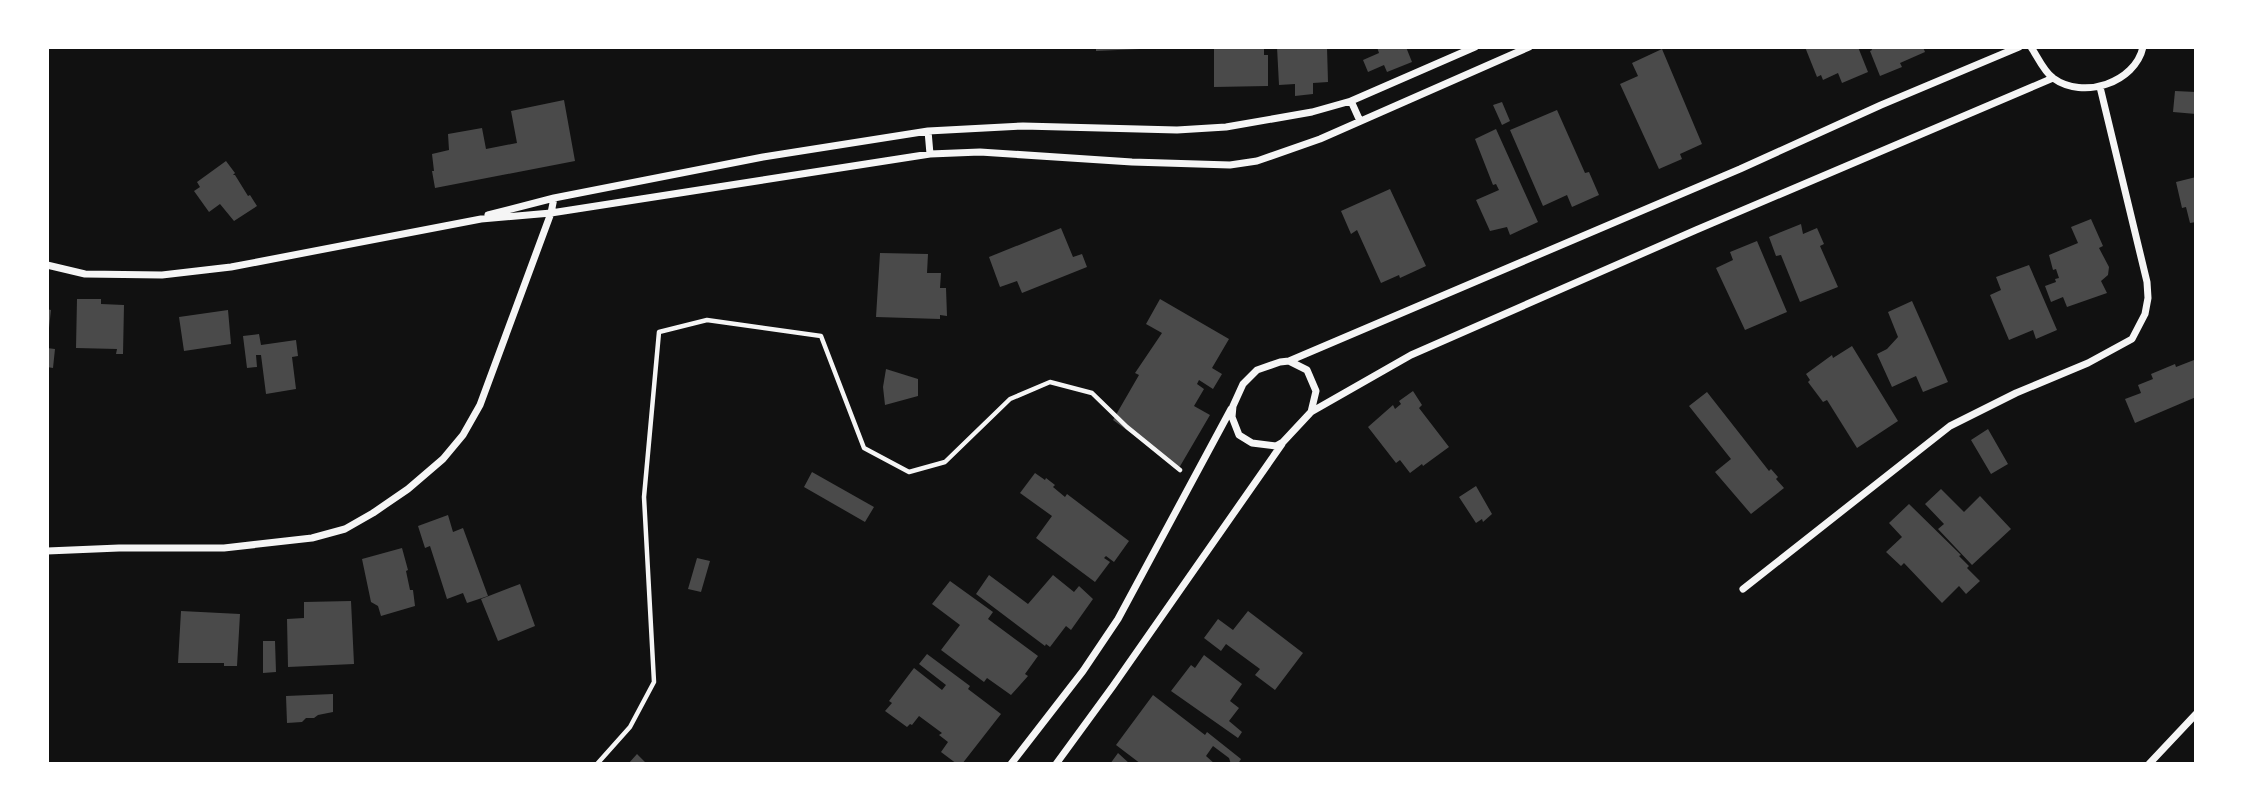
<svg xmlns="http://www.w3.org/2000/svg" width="2243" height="811" font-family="'Open Sans',sans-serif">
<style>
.building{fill:#4a4a4a}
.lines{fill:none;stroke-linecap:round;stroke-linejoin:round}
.path{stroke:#f5f5f5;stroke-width:4.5}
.minor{stroke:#f5f5f5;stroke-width:7}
</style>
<rect width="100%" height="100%" fill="#111"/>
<!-- building -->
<path class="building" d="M1096,47H1140V49L1096,51Z
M1214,47H1264V55H1268V86L1214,87Z
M1277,47H1327L1328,82L1313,83V94L1295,96V84L1279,85Z
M1377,47H1406L1412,62L1387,72L1384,65L1368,72L1363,60L1379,53Z
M1805,47H1858L1868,72L1842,83L1838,73L1823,80L1821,75L1817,77Z
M1871,47H1923L1925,52L1900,63L1902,67L1880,76L1870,51L1872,50Z
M1662,49L1702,144L1680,154L1682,159L1659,169L1620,84L1638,76L1632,63Z
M2175,91L2196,92V114L2173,112Z
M564,100L575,161L435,188L432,171H434L432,154L449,150L448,134L482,128L486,149L517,143L511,111Z
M1502,102L1510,121L1502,125L1493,105Z
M1557,110L1585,173L1589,172L1599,195L1572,207L1567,195L1543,206L1510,130Z
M1496,129L1538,222L1510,235L1507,227L1490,231L1476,200L1499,190L1496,184L1493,185L1475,139Z
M226,161L235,173L233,175H235L248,196L250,195L257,206L234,221L220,204L209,212L194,191L200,187L197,182Z
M2196,177V222L2190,223L2186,207L2182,208L2176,182Z
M1390,189L1426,266L1400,278L1399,275L1381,283L1357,230L1351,234L1341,211Z
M2091,219L2103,246L2099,248L2109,267L2108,275L2101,281L2107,293L2067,307L2063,297L2051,302L2045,286L2056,282L2055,279L2059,278L2056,269L2053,270L2049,255L2078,243L2071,227Z
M1801,224L1803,234L1817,228L1824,244L1820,246L1838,287L1800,302L1781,255L1776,256L1769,237Z
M1061,228L1073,257L1082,254L1087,267L1022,293L1017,281L1000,287L989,257Z
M1757,241L1787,312L1745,330L1716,268L1733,260L1730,252Z
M880,253L928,254L927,273H941L940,288H946L947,316L940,315V319L876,317Z
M2029,265L2057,330L2036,339L2033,330L2009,340L1990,295L2001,290L1996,277Z
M77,299H101V304L124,305L123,354H116L117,349L76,348Z
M1160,299L1229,339L1212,368L1222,374L1213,389L1199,380L1197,384L1204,389L1194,406L1210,415L1179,468L1113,420L1139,375L1135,373L1162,333L1146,324Z
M1912,301L1948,382L1923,392L1916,376L1892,387L1877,354L1887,349L1898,337L1888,312Z
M47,309L51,310L49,328H47Z
M228,310L231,344L184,351L179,317Z
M259,334L261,345L296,340L298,356L292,357L296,389L266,394L261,355H256L257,367L247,368L243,336Z
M1852,346L1898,421L1857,448L1827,400L1823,402L1808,382L1810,380L1806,374L1832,355L1833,358Z
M47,348L55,349L53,368L47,367Z
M2194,360L2196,365V397L2135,423L2125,399L2141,393L2138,385L2153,379L2151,374L2175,364L2176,367Z
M886,369L918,379V396L885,405L883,387Z
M1413,391L1422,405L1419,408L1449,447L1423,466L1422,464L1410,473L1400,460L1396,463L1368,427L1393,405L1395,409L1401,404L1399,401Z
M1707,392L1769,471L1771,469L1778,477L1776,479L1784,488L1751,514L1715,472L1731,459L1689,406Z
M1988,429L2008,464L1991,474L1971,440Z
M812,472L874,507L865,522L804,487Z
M1035,473L1045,480L1046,478L1055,485L1053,487L1065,497L1067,494L1129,541L1114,562L1106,556L1104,558L1110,562L1095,582L1036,538L1052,516L1020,493Z
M1476,486L1492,514L1483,522L1482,519L1476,523L1459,497Z
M1941,489L1964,512L1980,496L2011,529L1972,565L1938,529L1944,524L1925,504Z
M1909,504L1961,555L1959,556L1969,566L1967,568L1980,581L1966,594L1959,586L1942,603L1904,563L1901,566L1886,552L1902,537L1889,523Z
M448,515L453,532L463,528L488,596L467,603L463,593L447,599L430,546L425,548L418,526Z
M402,548L408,570L406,571L410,590H413L415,606L381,616L378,606L371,602L362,559Z
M697,558L710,561L701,592L688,589Z
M989,575L1028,604L1053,575L1074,592L1079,586L1093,599L1071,630L1066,626L1050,647L1046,644L1045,646L976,594Z
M950,581L993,612L988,619L1038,656L1025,674L1028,676L1011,695L987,678L984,682L941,650L960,625L932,604Z
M520,584L535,626L498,641L481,599Z
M351,601L354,664L288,667L287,619L304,618V602Z
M181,611L240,614L237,666H224V663H178Z
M1248,611L1303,653L1275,690L1255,675L1260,669L1226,644L1221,651L1204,638L1218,619L1233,630Z
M263,641H275L276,672L263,673Z
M927,654L970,686L968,689L1001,714L962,764H957L941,752L948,742L939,735L942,733L919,716L912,725L910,724L907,727L885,711L892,703L889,701L914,668L942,690L946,685L919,664Z
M1204,655L1242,684L1230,701L1239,708L1229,721L1242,732L1238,738L1171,691L1191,665L1195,668Z
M333,694V712L318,715L314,718H306L302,722L287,723L286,696Z
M1153,695L1205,735L1207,732L1241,759L1238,764H1231L1229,758L1213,746L1206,756L1215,764H1141L1116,745Z
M1118,753L1130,764H1110Z
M637,754L647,764H628Z"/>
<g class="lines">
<!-- path -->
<path class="path" d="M597,764L630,727L654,682L644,497L659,332L707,320L821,336L864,448L909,472L945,462L1010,399L1050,382L1092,393L1127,427L1180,470"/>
<!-- minor -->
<path class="minor" d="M2031,47C2037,56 2044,72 2053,78C2083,100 2135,83 2143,47
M1351,101L1360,121
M928,131L930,154
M488,215L554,198L763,157L928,131L1023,126L1177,130L1226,127L1312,112L1351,101L1475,47
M47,265L85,274L162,275L231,267L481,219L551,213L930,154L980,152L1132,162L1230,165L1257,161L1320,139L1529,47
M1289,361L1740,169L1881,105L2019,47
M1311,412L1316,391L1307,370L1289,361L1280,362L1257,370L1243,384L1233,406L1232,417L1239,435L1252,443L1276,446L1283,442L1311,412L1411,355L1696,230L2053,78
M47,551L119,548H224L312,538L345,529L373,513L408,489L443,459L463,435L480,405L551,213L554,198
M1743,589L1950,426L2016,393L2088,363L2132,339L2145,314L2148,298L2147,282L2100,87
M1011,764L1083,671L1118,619L1231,409
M1056,764L1113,686L1282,444
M2149,764L2196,714"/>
</g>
<!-- border -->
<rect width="2243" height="811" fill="none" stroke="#ffffff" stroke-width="98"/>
</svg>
